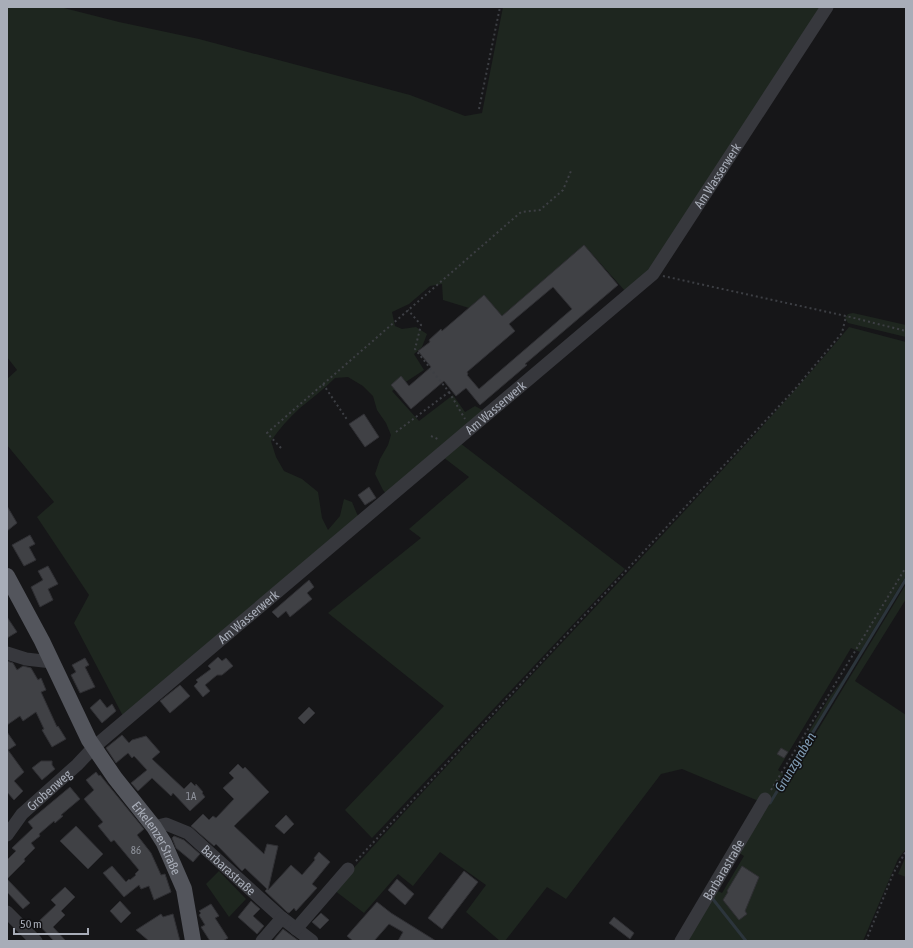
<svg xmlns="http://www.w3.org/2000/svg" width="913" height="948" font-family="'Asap Condensed',sans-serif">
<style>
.green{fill:#1e261f}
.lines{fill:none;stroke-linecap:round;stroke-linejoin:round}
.stream{stroke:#2c353c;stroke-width:3}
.building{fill:#404145;stroke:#303034;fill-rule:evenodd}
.path{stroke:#3d3f44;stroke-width:2;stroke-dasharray:2 3;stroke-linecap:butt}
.minor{stroke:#37383d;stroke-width:13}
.major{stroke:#53555c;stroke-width:16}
.labels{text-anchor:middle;stroke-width:3;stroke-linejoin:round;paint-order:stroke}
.number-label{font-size:11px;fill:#8e929b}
.street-label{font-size:13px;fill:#a8adb8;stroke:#111113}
.water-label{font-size:14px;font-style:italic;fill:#7f9bb3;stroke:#111113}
</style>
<rect width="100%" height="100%" fill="#161618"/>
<!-- green -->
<path class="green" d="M7,7H60L119,22L199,39L410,95L465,116L482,113L503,7H821L652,268L626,292L584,245L502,316L484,295L469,308L443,300L442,284L430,286L409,304L392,312L395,326L402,329L416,327L427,334L422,347L414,354L424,370L392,391L419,421L453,395L465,412L475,406L486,412L387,495L383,490L375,474L380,459L388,445L391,435L386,423L377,410L373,396L363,386L348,377L335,378C324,389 312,398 300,408C289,418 279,429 271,441L276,457L284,471L302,479L318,492L322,518L328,530L340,516L344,499L352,502L357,514L359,517L123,716L74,623L89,595L37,517L54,502L7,445V379L17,370L7,357Z
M853,313L906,325V337L848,323L845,318L848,314Z
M849,327L906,342V576L860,652L851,648L778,770L789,778L906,584V599L855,681L906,715V849L898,859L863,941H685L716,890L722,893L744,856L736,851L761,802L682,769L661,774L566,899L547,887L505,941H500L466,912L486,885L440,852L413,886L398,874L364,913L334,890C458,751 588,617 714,479C760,429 806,379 849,327Z
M460,443L625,569L372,838L345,810L444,706L328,613L421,538L409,529L469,477L443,457Z
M844,678L792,766L790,763L829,698Z
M906,856V877L898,874Z
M219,871L246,899L229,917L206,884Z"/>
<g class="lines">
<!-- stream -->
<path class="stream" d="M770,803L906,579
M713,897L712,898L746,941"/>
</g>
<!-- building -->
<path class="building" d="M584,245L618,285L525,364L527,365L480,405L466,388L456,396L444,381L411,409L391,385L401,376L409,386L431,367L418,351L430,342L429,340L441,329L442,331L484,295L502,316ZM553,287L572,309L479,389L467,375L468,374L467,372L515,331L509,324Z
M364,414L379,437L365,447L349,424Z
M369,487L376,498L365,505L358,495Z
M7,506L17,523L7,531Z
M30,535L35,544L29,547L36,560L24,566L12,545Z
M48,566L58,584L48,589L53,600L40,607L31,587L43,580L38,571Z
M309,580L314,587L307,593L312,599L290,617L286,611L278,618L272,612Z
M7,617L17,632L7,638Z
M218,657L222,661L226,658L233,666L222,675H217L205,685L210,691L203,697L194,686L198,682L196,680L211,669L208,666Z
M85,658L89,665L85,667L95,687L80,693L71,675L76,672L72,665Z
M7,661L13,663L17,670L23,666L31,668L38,680L41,678L46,690L41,692L57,727L58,726L66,739L52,747L42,730L44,729L36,712L23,721L20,716L7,725Z
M180,685L190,696L170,713L160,701Z
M100,699L107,708L112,704L116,711L102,723L90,708Z
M309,707L315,713L304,724L298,718Z
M7,732L16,745L8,750L24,772L14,781L23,791L14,800L7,792Z
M122,735L129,743L132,740L146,736L160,752L152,759L184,789L191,782L195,786L196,784L203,792L202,793L205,797L190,811L173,793L171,796L152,778L138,791L131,783L147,770L134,756L132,758L128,753L116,763L106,748Z
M781,748L788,752L784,758L777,754Z
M41,761H52V765L55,769L42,780L32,768Z
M238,764L243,769L245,767L269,792L234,826L264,854L267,844L278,846L268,890L291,865L302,875L315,860L314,858L319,852L330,862L312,884L317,888L296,911L294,908L289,913L287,912L265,891L267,889L245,868L242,871L216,844L214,846L191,826L203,814L209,820L213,816L216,818L234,799L223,788L234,778L229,773Z
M96,772L99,776L100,775L144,829L137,835L151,853L161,875L165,874L171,892L154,900L149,886L141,889L139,885L124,897L103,873L112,866L126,882L129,879L130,880L136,875L135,874L139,870L114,840L111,842L98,826L103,822L84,799L94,790L86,780Z
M70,787L80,799L61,815L63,816L55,823L54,821L39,834L40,836L31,843L35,848L24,859L25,861L7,879V860L16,851L12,848L33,828L28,822Z
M286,815L294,824L284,834L275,826Z
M76,826L103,854L88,869L60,841Z
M174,836L184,840L200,854L193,862L176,848L172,838Z
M742,866L759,877L745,911L747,914L739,920L723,900L728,892L727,891Z
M464,871L478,882L442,929L428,918Z
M7,879L30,903L23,909L7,892Z
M397,879L414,894L405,905L388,890Z
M65,887L75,897L61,911L65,915L53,927L66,941H54L37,923L56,905L51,900Z
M120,901L131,913L121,923L110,911Z
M251,901L260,909L253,916L264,926L257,934L238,917Z
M377,902L391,913L436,941H398L403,932L389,924L374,941H353L347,936Z
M211,904L219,916L215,918L228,938L223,941H210L201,927L205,925L199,915L201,913L199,911Z
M321,913L329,920L320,929L312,922Z
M161,914L163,917L173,914L180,941H149L136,930Z
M614,917L634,933L630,939L609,923Z
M283,929L299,941H273Z"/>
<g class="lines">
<!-- path -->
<path class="path" d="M479,109L500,7
M663,276L846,316L906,331
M323,384L348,421
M449,392L465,419
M396,432L449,392L415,349L421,325L408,310
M431,436L440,440
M281,448L267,433L521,212L540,210L563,190L571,171
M771,790L906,567
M356,861L795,389L842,333L846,316
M866,941L893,874L906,851"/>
<!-- minor -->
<g class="minor">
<path d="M7,653L26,659L52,662"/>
<path id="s1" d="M154,827L166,824L188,833L282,918L312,941"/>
<path id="s2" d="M7,835L22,814L77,765L94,747L653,274L827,7"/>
<path d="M7,912L36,941"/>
<path d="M296,929L348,869"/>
<path d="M262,941L282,918"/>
<path id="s3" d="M681,941L765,799"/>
</g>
<!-- major -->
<path class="major" id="s4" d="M7,576L42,641L89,740L115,778L154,827L164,843L184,889L193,941"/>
</g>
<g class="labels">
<!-- number labels -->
<g class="number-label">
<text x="191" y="800">1A</text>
<text x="136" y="854">86</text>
</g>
<!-- street labels -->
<g class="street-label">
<text dy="5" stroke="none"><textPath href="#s2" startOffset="974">Am Wasserwerk</textPath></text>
<text dy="5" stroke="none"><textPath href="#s2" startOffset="650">Am Wasserwerk</textPath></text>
<text dy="5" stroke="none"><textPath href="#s2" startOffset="326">Am Wasserwerk</textPath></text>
<text dy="5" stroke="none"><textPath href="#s2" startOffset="62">Grobenweg</textPath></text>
<text dy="5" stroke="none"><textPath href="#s4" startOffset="303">Erkelenzer Straße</textPath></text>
<text dy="5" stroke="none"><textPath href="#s1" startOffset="91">Barbarastraße</textPath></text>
<text dy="5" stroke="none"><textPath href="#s3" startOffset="83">Barbarastraße</textPath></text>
</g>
<!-- water labels -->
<g class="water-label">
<text transform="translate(795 762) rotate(-59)" y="5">Grunzgraben</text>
</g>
</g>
<!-- border -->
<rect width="913" height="948" fill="none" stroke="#a8adb8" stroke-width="16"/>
<!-- scale -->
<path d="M14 928v6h74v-6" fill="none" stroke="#a8adb8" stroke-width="2"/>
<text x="20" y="928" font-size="12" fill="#a8adb8" stroke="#111113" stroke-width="3" paint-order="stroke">50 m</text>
</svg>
